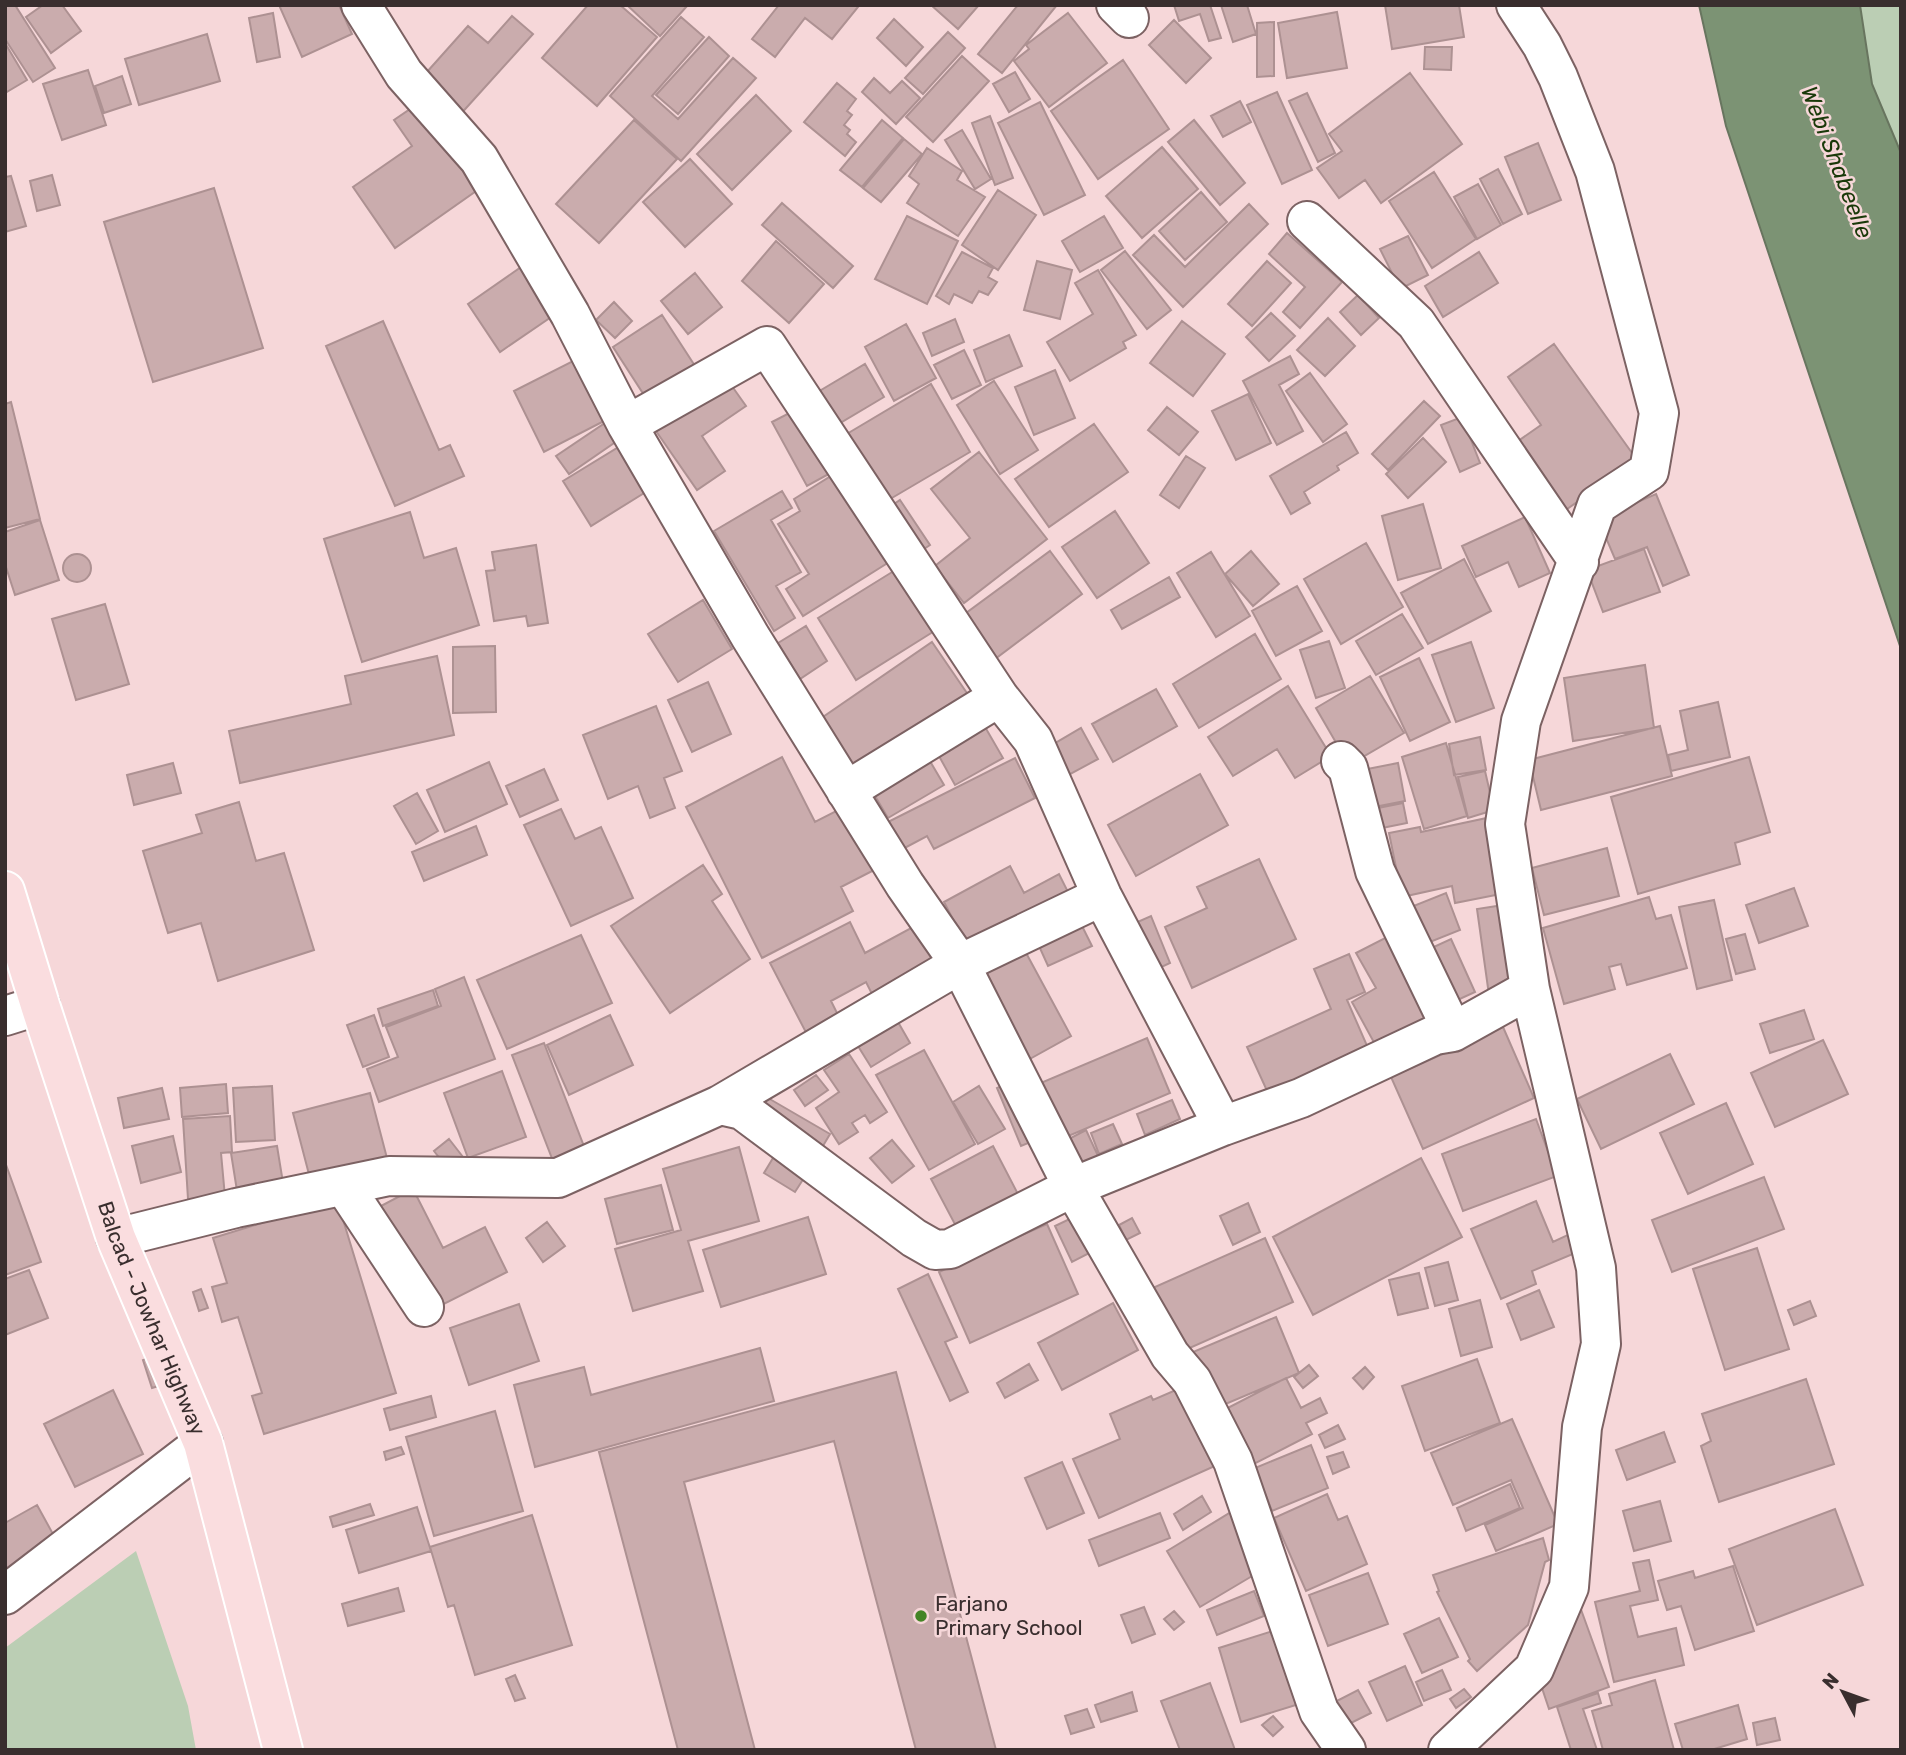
<svg xmlns="http://www.w3.org/2000/svg" width="1906" height="1755" font-family="Rubik,sans-serif">
<style>
.green{fill:#bbceb4}
.water{fill:#7c9374;stroke:#68755f;stroke-width:2}
.building{fill:#caacad;stroke:#ad9192;stroke-width:2}
.lines{fill:none;stroke-linecap:round;stroke-linejoin:round}
.minor-casing{stroke:#7c6263;stroke-width:42}
.primary-casing{stroke:#fff;stroke-width:42}
.minor{stroke:#fff;stroke-width:38}
.primary{stroke:#fadddf;stroke-width:38}
.poi-dot{fill:#448526;stroke:#f6d7d9;stroke-width:2.5}
.labels{text-anchor:middle;stroke-width:5;stroke-linejoin:round;paint-order:stroke}
.street-label{font-size:21px;fill:#392e2e;stroke:#f6d7d9}
.poi-label{font-size:21px;fill:#392e2e;stroke:#f6d7d9;text-anchor:start}
.water-label{font-size:23px;font-style:italic;fill:#193909;stroke:#f6d7d9}
</style>
<rect width="100%" height="100%" fill="#f6d7d9"/>
<!-- green -->
<path class="green" d="M1860,5H1901V153L1872,85Z
M136,1551L188,1706L196,1750H5V1648Z"/>
<!-- water -->
<path class="water" d="M1699,5H1860L1872,84L1901,153V649L1726,126Z"/>
<!-- building -->
<path class="building" d="M5,5H15L55,68L33,82L5,39Z
M43,5H62L81,31L51,53L26,17Z
M279,5H339L352,34L302,57Z
M588,5H620L657,37L597,106L542,58Z
M627,5H688L660,36Z
M779,5H855L858,7L832,39L805,18L775,57L752,39Z
M931,5H979L958,29Z
M1018,5H1057L1002,73L978,54Z
M1174,5H1210L1221,38L1209,41L1200,14L1179,21Z
M1221,5H1247L1256,34L1233,42Z
M1385,5H1459L1464,37L1392,49Z
M1337,12L1347,68L1287,78L1278,23Z
M273,13L280,57L257,62L249,18Z
M1068,13L1107,63L1049,107L1014,61L1029,49L1026,45Z
M512,16L533,34L458,117L418,82L468,26L488,43Z
M681,17L704,37L652,96L678,119L733,58L756,78L681,161L610,96Z
M894,19L923,47L906,66L877,38Z
M1174,20L1211,58L1186,83L1149,45Z
M1274,22V76L1257,77V23Z
M948,32L965,48L923,94L905,78Z
M207,34L220,81L139,105L125,59Z
M709,37L729,56L678,114L656,95Z
M5,43L27,80L5,93Z
M1425,47H1452L1451,70L1424,69Z
M962,56L989,81L933,142L906,117Z
M1123,60L1169,129L1098,179L1051,111Z
M88,70L106,125L62,140L43,84Z
M1015,72L1030,99L1009,112L993,84Z
M1410,73L1462,144L1381,203L1365,180L1339,198L1317,168L1342,151L1329,134Z
M122,76L131,104L104,113L95,86Z
M874,78L890,93L902,81L920,98L896,124L862,92Z
M837,83L856,99L847,111L852,115L844,125L850,130L847,134L856,142L845,156L804,122Z
M1277,92L1312,170L1282,184L1247,105Z
M1307,93L1335,153L1318,162L1289,101Z
M756,95L791,131L732,190L697,154Z
M1240,101L1251,122L1223,137L1211,116Z
M1040,102L1085,195L1044,215L998,123Z
M419,103L479,189L395,248L353,187L412,146L394,120Z
M990,116L1013,178L995,185L972,123Z
M634,120L677,159L599,243L556,204Z
M882,120L903,138L862,187L840,170Z
M1194,120L1245,183L1220,205L1168,142Z
M962,130L991,179L975,189L945,140Z
M904,139L922,154L881,202L863,188Z
M1538,143L1561,200L1528,214L1505,157Z
M1162,147L1198,189L1142,238L1106,196Z
M927,148L962,171L957,180L985,197L958,236L907,203L919,184L909,176Z
M690,159L732,204L685,247L643,202Z
M1498,169L1522,214L1503,224L1480,179Z
M1434,172L1476,239L1432,268L1389,201Z
M52,175L60,205L37,211L30,181Z
M11,176L26,226L5,232V177Z
M1478,184L1501,225L1477,239L1454,197Z
M214,188L263,348L153,382L104,222Z
M998,190L1036,215L998,270L962,245Z
M1201,192L1227,222L1185,260L1159,231Z
M782,203L853,266L833,288L762,225Z
M1249,204L1268,224L1183,307L1133,255L1154,235L1185,267Z
M907,216L958,241L927,304L875,279Z
M1104,216L1123,248L1080,272L1062,241Z
M1287,233L1342,282L1300,328L1283,312L1305,287L1269,254Z
M1408,236L1428,275L1400,289L1380,249Z
M776,241L824,284L789,323L742,281Z
M1125,251L1171,310L1147,329L1101,270Z
M962,252L993,268L988,277L997,282L988,295L979,291L972,303L954,294L949,304L936,296Z
M1479,252L1498,283L1443,317L1425,286Z
M1037,261L1072,270L1060,319L1024,310Z
M1267,261L1291,283L1252,326L1228,304Z
M524,265L557,313L500,352L468,304Z
M1098,270L1136,335L1123,342L1126,348L1070,381L1047,342L1093,314L1075,283Z
M695,273L722,307L688,334L661,301Z
M1358,295L1379,318L1361,335L1340,312Z
M614,302L632,321L615,338L596,320Z
M1271,313L1295,336L1269,361L1246,337Z
M662,315L695,366L646,398L613,347Z
M1328,318L1355,346L1325,376L1297,350Z
M955,319L964,342L932,356L923,333Z
M383,321L439,450L450,445L464,476L395,506L326,346Z
M1182,321L1225,354L1193,396L1150,363Z
M906,324L936,378L894,401L865,347Z
M1009,335L1022,366L986,382L974,350Z
M1554,344L1637,460L1560,514L1511,446L1541,425L1508,377Z
M964,350L981,385L952,399L934,365Z
M1290,356L1299,374L1279,385L1303,431L1277,445L1243,381Z
M575,360L606,420L544,452L514,391Z
M865,364L884,397L830,429L811,396Z
M1055,370L1075,418L1034,435L1015,387Z
M1310,373L1347,424L1323,442L1286,391Z
M994,381L1038,450L1000,474L957,405Z
M729,382L746,406L702,436L725,471L697,490L656,431Z
M931,384L970,452L880,505L840,438Z
M1248,394L1271,443L1236,460L1212,411Z
M1424,401L1440,416L1388,470L1372,454Z
M11,402L40,519L5,528V404Z
M801,407L836,470L807,486L772,422Z
M1167,407L1198,432L1179,455L1148,430Z
M1462,417L1480,463L1460,472L1441,425Z
M605,423L617,441L569,474L556,456Z
M1094,424L1128,472L1049,527L1015,479Z
M1346,432L1358,453L1337,466L1339,470L1304,492L1310,503L1291,514L1270,476Z
M1423,438L1446,462L1408,498L1386,474Z
M622,445L649,490L591,526L563,481Z
M979,452L1047,539L964,603L935,566L970,538L931,489Z
M1186,456L1205,468L1179,508L1160,495Z
M839,471L894,559L803,616L786,589L809,574L778,524L800,511L794,499Z
M782,491L792,508L771,520L801,572L776,586L795,618L774,631L714,531Z
M1656,494L1689,575L1663,586L1647,547L1615,559L1598,519Z
M900,500L930,545L910,558L881,513Z
M1423,504L1441,568L1398,580L1382,516Z
M1115,511L1149,563L1097,598L1062,547Z
M410,512L424,558L456,548L479,625L362,662L324,539Z
M1525,517L1550,573L1519,587L1508,562L1476,577L1462,546Z
M40,520L59,580L15,595L5,564V532Z
M1366,543L1403,607L1341,644L1304,579Z
M536,545L548,623L528,626L526,616L494,621L486,571L495,570L492,552Z
M1644,549L1660,592L1603,612L1587,570Z
M1050,551L1082,594L995,659L962,616Z
M1251,551L1279,584L1253,606L1225,574Z
M1211,552L1250,616L1216,637L1177,573Z
M63 568a14 14 0 1 1 28 0a14 14 0 1 1-28 0Z
M1464,559L1491,611L1428,644L1401,593Z
M897,569L936,630L856,680L818,618Z
M1169,577L1180,597L1122,629L1111,610Z
M1297,586L1322,631L1276,656L1252,611Z
M703,600L732,649L678,682L648,634Z
M105,604L129,684L76,700L52,619Z
M1402,614L1423,648L1376,675L1356,641Z
M806,626L827,661L800,679L778,643Z
M1255,634L1281,679L1199,728L1173,684Z
M1329,641L1345,688L1316,698L1300,650Z
M932,642L971,699L860,776L820,719Z
M1471,642L1494,708L1456,722L1432,655Z
M495,646L496,712L453,713V647Z
M437,656L454,735L240,783L229,731L351,704L345,676Z
M1419,658L1450,722L1410,741L1380,677Z
M1645,665L1654,728L1573,741L1564,678Z
M1370,676L1404,733L1349,765L1316,708Z
M708,682L731,734L692,752L668,700Z
M1288,686L1331,756L1295,778L1277,749L1233,776L1208,737Z
M1156,689L1177,726L1113,762L1092,724Z
M1718,702L1730,757L1671,771L1668,755L1688,750L1680,711Z
M656,706L682,771L664,778L675,808L650,818L638,786L608,799L583,735Z
M981,720L1003,758L955,785L934,747Z
M1660,726L1672,776L1541,810L1529,760Z
M1081,728L1098,759L1063,778L1047,748Z
M1480,737L1486,770L1454,775L1449,744Z
M1446,743L1467,816L1424,829L1402,757Z
M924,751L944,785L888,818L868,784Z
M782,757L815,822L846,806L878,868L841,887L853,911L762,958L686,807Z
M1749,757L1770,832L1735,843L1740,864L1638,894L1611,797Z
M1015,758L1035,798L934,849L927,836L897,852L884,824Z
M489,762L507,804L445,832L427,790Z
M173,763L181,793L134,805L127,775Z
M1398,763L1405,801L1364,809L1357,771Z
M544,769L558,800L520,817L506,786Z
M1485,771L1494,810L1468,818L1458,777Z
M1200,774L1228,825L1136,876L1108,825Z
M417,793L438,831L416,844L394,806Z
M239,802L256,861L284,853L314,950L218,981L201,923L168,933L143,851L202,833L196,815Z
M1403,803L1407,823L1367,831L1363,811Z
M561,809L575,839L601,827L633,898L571,926L524,825Z
M1496,816L1511,892L1455,903L1452,886L1402,897L1389,833L1420,827L1421,832Z
M476,826L487,855L424,881L412,852Z
M1607,848L1619,896L1544,915L1532,868Z
M1259,859L1296,939L1192,988L1165,927L1207,908L1197,887Z
M703,865L722,894L712,901L750,959L670,1013L611,926Z
M1010,866L1024,893L1059,874L1071,898L970,952L944,902Z
M1794,888L1808,926L1759,943L1746,905Z
M1446,893L1460,930L1420,946L1406,909Z
M1649,897L1656,919L1671,915L1687,968L1627,985L1621,964L1609,967L1615,989L1564,1004L1543,928Z
M1714,900L1732,980L1697,989L1679,907Z
M1510,904L1523,989L1489,995L1477,909Z
M1151,916L1170,963L1153,971L1133,924Z
M924,921L948,967L877,1004L866,982L831,1001L844,1027L812,1044L770,963L850,922L865,953Z
M1082,926L1092,946L1048,966L1039,946Z
M1745,934L1755,969L1736,974L1726,939Z
M581,935L612,1003L507,1049L477,980Z
M1387,937L1431,1019L1377,1048L1352,1002L1376,988L1356,953Z
M1451,939L1475,992L1449,1004L1425,951Z
M1025,951L1071,1036L1028,1060L981,975Z
M1349,954L1365,992L1347,1000L1368,1048L1268,1093L1247,1047L1331,1009L1314,969Z
M464,977L495,1059L379,1102L367,1069L398,1057L386,1027L441,1006L435,989Z
M433,990L438,1006L383,1026L378,1009Z
M1804,1010L1814,1039L1770,1053L1760,1024Z
M374,1015L389,1057L363,1067L347,1025Z
M610,1015L633,1065L569,1095L547,1045Z
M898,1022L910,1043L871,1067L858,1046Z
M1503,1027L1534,1098L1423,1149L1391,1077Z
M1147,1038L1170,1093L1059,1140L1036,1085Z
M1823,1040L1848,1094L1775,1127L1751,1073Z
M544,1043L585,1149L553,1161L512,1055Z
M924,1050L975,1144L929,1170L876,1075Z
M849,1054L887,1112L870,1123L865,1115L852,1123L858,1132L839,1144L816,1108L839,1092L824,1070Z
M1670,1054L1694,1104L1601,1149L1577,1099Z
M502,1071L526,1137L468,1158L444,1093Z
M816,1075L828,1090L805,1106L794,1090Z
M1019,1079L1043,1137L1021,1146L997,1088Z
M226,1084L228,1113L182,1117L180,1088Z
M272,1086L275,1140L236,1142L233,1088Z
M979,1086L1005,1129L978,1144L953,1102Z
M162,1088L169,1119L124,1128L118,1098Z
M370,1093L388,1162L311,1182L293,1113Z
M768,1098L830,1134L820,1151L758,1114Z
M1172,1100L1180,1119L1145,1135L1137,1114Z
M1726,1103L1753,1164L1688,1194L1660,1133Z
M230,1116L232,1152L221,1153L225,1197L188,1199L183,1119Z
M1536,1119L1557,1176L1463,1211L1442,1154Z
M1113,1124L1122,1144L1099,1154L1091,1133Z
M1086,1130L1099,1158L1078,1169L1065,1141Z
M173,1136L181,1172L141,1183L132,1146Z
M449,1139L463,1157L448,1169L434,1151Z
M892,1140L914,1166L892,1183L870,1158Z
M277,1146L284,1189L238,1197L231,1153Z
M993,1146L1020,1198L958,1230L931,1179Z
M739,1147L759,1221L688,1241L703,1291L633,1311L615,1249L681,1230L663,1169Z
M779,1148L811,1167L795,1192L764,1173Z
M1421,1158L1462,1237L1313,1315L1273,1237Z
M5,1162L41,1262L5,1275Z
M1764,1177L1784,1229L1672,1272L1652,1220Z
M661,1185L673,1230L617,1244L605,1199Z
M413,1189L443,1248L485,1227L507,1272L432,1310L381,1206Z
M337,1200L396,1393L264,1434L252,1396L262,1393L238,1317L222,1322L212,1287L227,1283L213,1238Z
M1536,1201L1553,1242L1572,1233L1580,1251L1532,1271L1536,1284L1501,1299L1471,1229Z
M1248,1203L1260,1232L1233,1245L1220,1216Z
M1082,1213L1099,1248L1072,1262L1055,1226Z
M808,1217L826,1274L721,1307L703,1250Z
M1132,1218L1140,1233L1126,1240L1119,1225Z
M547,1222L565,1246L543,1262L526,1238Z
M1047,1224L1078,1294L970,1343L939,1272Z
M1265,1238L1293,1302L1174,1355L1146,1291Z
M1757,1248L1789,1349L1725,1370L1693,1269Z
M1448,1262L1458,1300L1435,1306L1425,1268Z
M29,1270L48,1318L5,1335V1279Z
M1419,1273L1428,1308L1398,1315L1389,1280Z
M928,1274L957,1337L945,1342L968,1392L950,1401L898,1289Z
M201,1289L208,1308L199,1311L193,1292Z
M1539,1290L1554,1327L1521,1340L1507,1304Z
M1480,1300L1492,1347L1461,1356L1449,1309Z
M1810,1301L1816,1316L1794,1325L1788,1310Z
M1113,1303L1138,1350L1062,1390L1038,1343Z
M519,1304L539,1361L469,1385L450,1328Z
M1276,1317L1299,1373L1209,1411L1186,1355Z
M760,1348L774,1401L535,1467L514,1385L584,1367L591,1395Z
M154,1356L162,1385L152,1388L143,1360Z
M1477,1359L1500,1423L1425,1451L1402,1386Z
M1029,1364L1038,1380L1005,1398L997,1383Z
M1309,1365L1318,1376L1303,1388L1294,1377Z
M1365,1367L1374,1377L1363,1389L1353,1378Z
M896,1372L996,1750H916L834,1441L684,1482L755,1750H678L599,1452Z
M1286,1378L1301,1408L1320,1398L1327,1413L1306,1423L1312,1434L1248,1467L1220,1412Z
M1806,1379L1834,1464L1719,1502L1701,1446L1711,1441L1702,1414Z
M1192,1383L1226,1461L1099,1518L1073,1459L1120,1439L1110,1414L1151,1396L1153,1400Z
M113,1390L143,1454L75,1487L44,1424Z
M431,1396L436,1417L390,1430L384,1409Z
M495,1411L523,1511L434,1536L406,1437Z
M1512,1419L1558,1524L1496,1551L1485,1525L1523,1508L1511,1480L1453,1505L1431,1453Z
M1338,1425L1345,1439L1325,1448L1319,1435Z
M1664,1432L1675,1462L1627,1480L1616,1450Z
M1311,1445L1328,1488L1272,1511L1255,1468Z
M401,1447L404,1454L386,1460L384,1452Z
M1343,1452L1349,1467L1333,1474L1327,1457Z
M1062,1462L1084,1513L1047,1529L1025,1478Z
M1510,1484L1520,1508L1466,1531L1457,1508Z
M1327,1494L1338,1520L1347,1516L1367,1564L1306,1591L1274,1518Z
M1202,1496L1211,1512L1183,1530L1174,1514Z
M1660,1501L1671,1541L1634,1551L1623,1511Z
M370,1504L374,1515L333,1527L330,1517Z
M37,1505L59,1545L5,1576V1523Z
M417,1507L431,1551L359,1573L346,1530Z
M1236,1509L1269,1566L1200,1607L1167,1551Z
M1835,1509L1863,1585L1757,1625L1729,1549Z
M1160,1513L1170,1538L1099,1566L1089,1540Z
M532,1515L572,1645L475,1675L454,1605L448,1607L430,1547Z
M1543,1538L1549,1560L1545,1562L1528,1625L1477,1671L1468,1661L1470,1659L1437,1592L1439,1591L1433,1575Z
M1649,1560L1658,1600L1630,1606L1638,1637L1676,1628L1684,1665L1614,1682L1595,1602L1640,1591L1633,1563Z
M1733,1566L1754,1631L1695,1650L1681,1606L1667,1610L1658,1581L1693,1571L1695,1578Z
M1368,1573L1388,1624L1328,1646L1309,1595Z
M398,1588L404,1611L348,1626L342,1604Z
M1254,1591L1264,1616L1217,1635L1207,1610Z
M1579,1604L1609,1687L1549,1709L1540,1682Z
M1144,1607L1155,1634L1132,1643L1121,1615Z
M1174,1611L1184,1622L1174,1630L1164,1619Z
M1439,1618L1458,1657L1422,1673L1404,1634Z
M1292,1625L1315,1699L1241,1722L1219,1648Z
M1405,1666L1422,1705L1387,1721L1369,1682Z
M1442,1670L1451,1690L1424,1701L1416,1682Z
M515,1675L525,1698L515,1701L506,1679Z
M1655,1680L1674,1750H1603L1592,1711L1612,1705L1609,1694Z
M1210,1683L1235,1750H1180L1161,1701Z
M1464,1689L1471,1697L1456,1708L1450,1699Z
M1358,1690L1371,1713L1343,1727L1331,1704Z
M1132,1692L1137,1711L1101,1722L1095,1705Z
M1598,1693L1601,1703L1583,1709L1597,1750H1571L1557,1707Z
M1738,1705L1747,1739L1711,1750H1683L1675,1724Z
M1087,1709L1094,1727L1071,1734L1065,1716Z
M1273,1716L1283,1727L1273,1736L1262,1725Z
M1775,1718L1780,1740L1757,1745L1753,1723Z"/>
<g class="lines">
<!-- minor casing -->
<g class="minor-casing">
<path id="minor" d="M361,5L404,74L479,159L570,314L627,425L750,636L905,885L960,964L1073,1187L1170,1355L1192,1381L1233,1461L1319,1711L1346,1750
M1116,5L1129,18
M1307,221L1416,323L1579,562
M627,425L767,346L999,697L1033,740L1102,896L1223,1126
M1341,761L1348,768L1375,871L1453,1032
M846,791L999,697
M5,1016L40,1005
M720,1105L960,964L1102,896
M344,1186L424,1307
M116,1238L236,1208L389,1176L558,1178L720,1105L742,1110L914,1238L935,1250L950,1249L1073,1187L1223,1126L1301,1098L1435,1035L1453,1032L1530,989
M5,1595L203,1443
M1448,1750L1534,1669L1569,1587L1582,1427L1601,1344L1596,1268L1530,989L1505,824L1521,721L1597,505L1649,471L1659,413L1595,171L1558,77L1542,45L1516,5"/>
</g>
<!-- primary casing -->
<g class="primary-casing">
<g id="primary">
<path id="s1" d="M5,891L40,1005L116,1238L203,1443L283,1750"/>
</g>
</g>
<!-- minor -->
<use href="#minor" class="minor"/>
<!-- primary -->
<use href="#primary" class="primary"/>
</g>
<!-- markers -->
<circle class="poi-dot" cx="921" cy="1616" r="7"/>
<g class="labels">
<!-- street labels -->
<g class="street-label">
<text dy="7" stroke="none"><textPath href="#s1" startOffset="452">Balcad - Jowhar Highway</textPath></text>
</g>
<!-- poi labels -->
<g class="poi-label">
<text x="935" y="1611">Farjano<tspan x="935" dy="24">Primary School</tspan></text>
</g>
<!-- water labels -->
<g class="water-label">
<text transform="translate(1837 162) rotate(69)" y="8">Webi Shabeelle</text>
</g>
</g>
<!-- border -->
<rect width="1906" height="1755" fill="none" stroke="#392e2e" stroke-width="14"/>
<!-- north arrow -->
<g transform="translate(1843 1692) rotate(311)" stroke="#f6d7d9" stroke-width="5" paint-order="stroke">
<path d="M0-5L12 26L0 18L-12 26Z" fill="#392e2e"/>
<text y="-10" font-size="19" font-weight="bold" text-anchor="middle" fill="#392e2e">N</text>
</g>
</svg>
